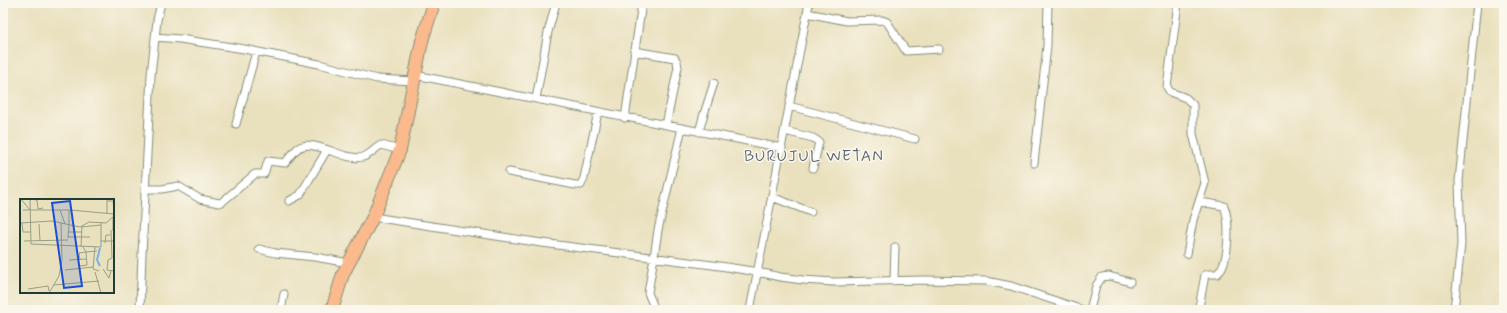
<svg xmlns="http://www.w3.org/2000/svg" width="1507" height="313" font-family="Mynerve,sans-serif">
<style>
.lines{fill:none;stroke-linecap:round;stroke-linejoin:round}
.street-casing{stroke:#848e78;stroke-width:9}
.highway-casing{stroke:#848e78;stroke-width:14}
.street{stroke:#fff;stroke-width:7}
.highway{stroke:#fbba8d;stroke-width:12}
.labels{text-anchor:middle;stroke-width:3;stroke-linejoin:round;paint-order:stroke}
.quarter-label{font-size:16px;letter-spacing:1px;fill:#5c6875;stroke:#fbf7ec}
.inset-river{fill:none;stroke:#78b0e8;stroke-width:2}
.inset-road{fill:none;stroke:#989f86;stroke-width:1}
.view{fill:#1d4ed8;fill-opacity:0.15;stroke:#1d4ed8;stroke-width:2}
.inset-edge{fill:none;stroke:#1f3d34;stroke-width:2}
</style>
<rect width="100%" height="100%" fill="#fbf7ec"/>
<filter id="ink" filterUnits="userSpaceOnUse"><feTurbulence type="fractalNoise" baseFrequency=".025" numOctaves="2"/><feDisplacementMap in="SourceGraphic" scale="8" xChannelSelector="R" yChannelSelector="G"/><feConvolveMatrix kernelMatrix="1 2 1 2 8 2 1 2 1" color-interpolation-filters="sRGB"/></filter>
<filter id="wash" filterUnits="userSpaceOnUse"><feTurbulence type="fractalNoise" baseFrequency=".012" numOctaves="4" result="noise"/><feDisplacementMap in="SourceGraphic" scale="16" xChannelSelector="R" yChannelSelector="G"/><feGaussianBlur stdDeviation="0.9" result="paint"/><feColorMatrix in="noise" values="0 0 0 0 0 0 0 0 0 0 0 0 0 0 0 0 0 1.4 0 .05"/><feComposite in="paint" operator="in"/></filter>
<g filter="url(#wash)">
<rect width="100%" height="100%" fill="#e9e0bd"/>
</g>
<g filter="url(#ink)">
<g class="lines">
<!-- street casing -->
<g class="street-casing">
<path id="street" d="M1178,3L1167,87L1170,92L1186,98L1193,105V134L1205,183L1193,220L1187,254
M807,13L847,21L882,20L887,22L906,51L939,49
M155,37L180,39L244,49L319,64L377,79L414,81
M634,51L675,58L677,62L678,67L666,125
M415,75L782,148
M536,99L548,32L556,3
M789,106L915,139
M625,118L642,3
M236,124L256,52
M785,131L813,138L819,142L813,168
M699,132L703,117L714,83
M1034,163L1047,46L1048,3
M509,172L575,185H581L584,178L598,112
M145,189H162L178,186L200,199L219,203L222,202L255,174H264L268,161L285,163C289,158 293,153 297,149C313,136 343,162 363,157C370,155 375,148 381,145L400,150
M772,197L811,212
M289,201L300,195L327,150
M373,217L542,243L720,266L758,272L780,277L803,280L834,282L922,280L986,281L1011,286L1083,310
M259,249L275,253L315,257L349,263
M894,281L895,247
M140,310L142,254L151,75L157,20L161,3
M281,310L284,294
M654,310L653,305L648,293L654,257L658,230L682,128
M750,310L809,3
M1090,310L1096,286L1102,277L1109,276L1130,282
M1196,310L1199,307L1205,275L1208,274H1217C1230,263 1230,221 1224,206L1200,202
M1454,310L1461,244L1459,181L1477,3"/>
</g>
<!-- highway casing -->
<g class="highway-casing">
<path id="highway" d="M332,310L343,274L373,217L400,150L422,41L434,3"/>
</g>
<!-- street -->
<use href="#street" class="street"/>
<!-- highway -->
<use href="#highway" class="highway"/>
</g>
</g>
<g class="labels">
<!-- quarter labels -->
<g class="quarter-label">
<text x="814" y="161">BURUJUL WETAN</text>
</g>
</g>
<!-- overview -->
<g transform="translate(20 199)">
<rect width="94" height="94" fill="#e9e0bd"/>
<path class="inset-river" d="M80,49L77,61L80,67"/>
<path class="inset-road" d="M1,0L10,11M9,0L17,1L18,10L23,9M10,0L11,45L81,48V24M87,2H93L94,11M3,11H50L94,15M40,11L45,25M87,14V0M93,18V32M0,24L32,22L60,28L69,23L86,24L94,17M2,24L3,33H10M19,25L20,42M49,26V11M61,28L81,26M91,31L92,59L88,61L87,71L94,72M48,33H62M48,38H70M48,39L49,26M4,42L48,41M80,42H94M85,44L86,36H90M61,48L62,27M63,48L66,53L77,52M75,48L73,70L79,72M49,61L66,60M59,67L67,66L66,53L59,54L60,61M83,70L89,79L91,72M45,71L73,68M75,73L81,94M34,86L79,82M8,90L28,87L29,92M29,94L39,77L42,61L41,24"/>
<path class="view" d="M50,2L62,87L44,89L32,4Z"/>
<rect width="94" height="94" class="inset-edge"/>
</g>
<!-- margin -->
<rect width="1507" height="313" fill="none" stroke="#fbf7ec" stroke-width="16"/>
</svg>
